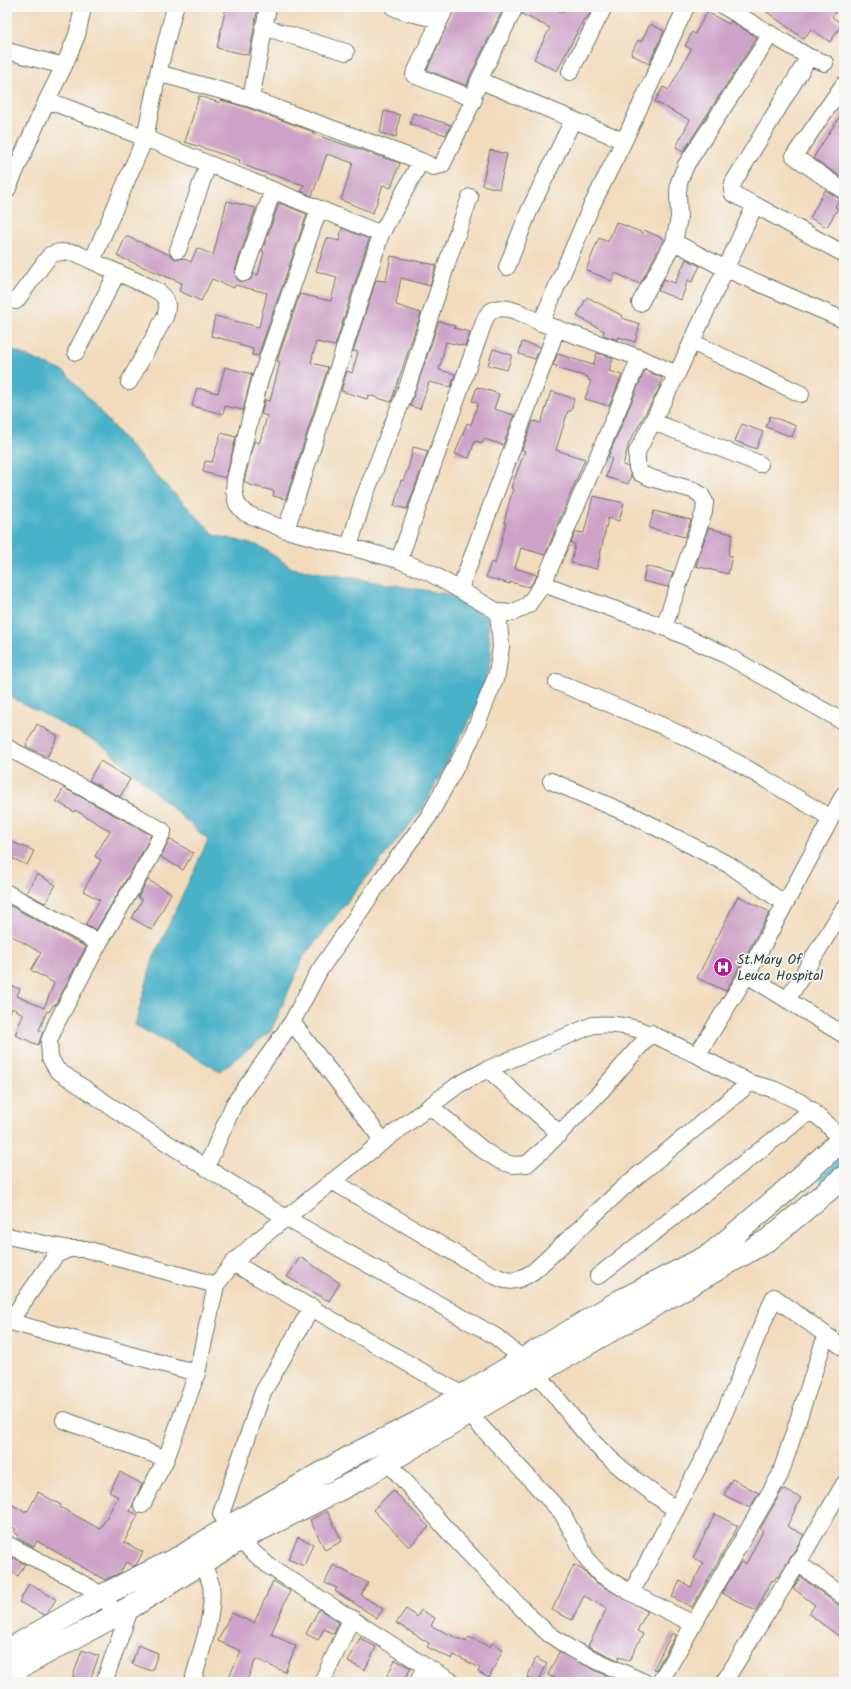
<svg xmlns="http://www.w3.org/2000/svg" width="851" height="1689" font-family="Kalam,sans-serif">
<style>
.water{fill:#49b1c8;stroke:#34777e}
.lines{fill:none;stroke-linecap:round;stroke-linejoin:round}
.canal{stroke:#49b1c8;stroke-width:14}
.building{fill:#cda2c8}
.minor-casing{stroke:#697464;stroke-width:18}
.primary-casing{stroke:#697464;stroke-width:24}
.minor{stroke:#fff;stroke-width:16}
.primary{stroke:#fff;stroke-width:22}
.labels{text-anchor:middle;stroke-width:3.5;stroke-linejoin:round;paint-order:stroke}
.poi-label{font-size:14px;fill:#1f3d34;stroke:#f6f6f2;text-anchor:start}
</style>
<rect width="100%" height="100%" fill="#f6f6f2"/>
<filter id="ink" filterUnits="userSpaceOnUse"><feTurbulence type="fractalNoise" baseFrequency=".025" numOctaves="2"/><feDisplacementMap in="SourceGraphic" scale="8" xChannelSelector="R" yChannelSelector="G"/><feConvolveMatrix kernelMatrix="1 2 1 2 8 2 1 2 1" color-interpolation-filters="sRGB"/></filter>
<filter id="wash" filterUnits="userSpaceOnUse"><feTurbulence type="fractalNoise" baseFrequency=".012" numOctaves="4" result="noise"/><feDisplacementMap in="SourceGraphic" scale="16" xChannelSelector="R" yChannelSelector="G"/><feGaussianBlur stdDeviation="0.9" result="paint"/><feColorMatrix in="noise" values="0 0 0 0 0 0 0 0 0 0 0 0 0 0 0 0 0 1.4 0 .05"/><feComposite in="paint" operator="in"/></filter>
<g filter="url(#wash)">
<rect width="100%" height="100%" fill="#f2dbbd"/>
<!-- water -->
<path class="water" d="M7,348L65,372L157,476L215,535L260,546L292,568L447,594L487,617L492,659L477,706L423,808L304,956L271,1031L220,1071L135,1025L153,959L208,840L102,745L7,695Z"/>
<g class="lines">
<!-- canal -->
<path class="canal" d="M826,1179L844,1163
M317,1489L386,1451
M42,1642L143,1586"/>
</g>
<g id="blocks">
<!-- building -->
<path class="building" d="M226,7H258L249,55L217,48Z
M455,7H504L470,76L467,86L427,70Z
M524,7H552L563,13L567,7H593L586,20L584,19L557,71L534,59L550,28L522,14Z
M760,7H839L832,17L842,24L830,42L811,29L804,39Z
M707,12L729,24L730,21L757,37L683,152L676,147L690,120L655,102L663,87L669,90L691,49L685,46L692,32L695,34Z
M650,24L664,31L649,64L631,54L638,40L641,42Z
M199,96L220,103L221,100L248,108L314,132L313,134L400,163L391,188L383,185L373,213L341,200L353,163L327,154L312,196L301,191L304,185L254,169L239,163L240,160L185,142Z
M844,110V179L813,158Z
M384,111L400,115L396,137L380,133Z
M413,113L451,125L446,135L410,124Z
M490,150L507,154L499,189L482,185Z
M825,190L840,199L835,207L838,208L827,227L810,218Z
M227,201L256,208L235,270L237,279L241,282L250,280L254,273L258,275L264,252L262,251L279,203L307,214L258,356L252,355L253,349L239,345V343L211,336L215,316L259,327L267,293L235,285L234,288L212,279L201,301L179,291L182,283L117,256L126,236L170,255L175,259L182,258L191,262L197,248L213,255Z
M616,222L643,233L644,230L664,239L640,284L615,273L612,281L586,270L599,238L608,242Z
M342,228L369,239L335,346L316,342L311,363L328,367L286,499L273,496L274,491L249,485L244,481L254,441L259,443L261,438L267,416L261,414L265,400L270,401L280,362L277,361L300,294L331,301L337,277L316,271L327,238L339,241Z
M391,256L436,265L430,286L401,278L396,305L421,313L391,402L368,395L367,399L341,391L347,371L352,373L358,352L353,351L376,280L386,281Z
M686,259L700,266L692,282L688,280L681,300L658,291L664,279L675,283Z
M587,297L623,316L622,318L640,324L635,342L619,337L618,340L603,335L604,331L577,316Z
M439,321L455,326L454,328L470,332L465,346L446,342L439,370L455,374L451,387L429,382L420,409L410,406Z
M522,342L540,347L535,359L519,354Z
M493,349L512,355L507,370L488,365Z
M597,353L613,358L609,371L622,375L609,406L585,399L591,381L588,380V377L556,368L557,366L553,365L558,354L593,365Z
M225,367L252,374L243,410L225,406L223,414L192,406L197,388L218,393Z
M645,370L662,378L659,389L629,443L623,465L628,467L631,476L628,484L606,477L612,458L608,457Z
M477,387L499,394L494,409L514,415L503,445L484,439L483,443L475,441L469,458L455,454L467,423L471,425L478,403L472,401Z
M551,391L574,399L571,411H568L556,450L585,459L545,555L521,548L515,568L537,575L535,579L529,587L510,582V584L486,577L491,562L495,564L501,542L506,523L504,522L513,488H511L525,451L522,450L533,421L541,423Z
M770,416L796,426L792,437L766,427Z
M742,424L763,432L756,449L735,441Z
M221,433L236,437L226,478L203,472L205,461L212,462Z
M413,447L428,451L407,509L394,506L401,480L403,481L409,465Z
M593,496L624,503L619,521L608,518L597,569L571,563L575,544L571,543L576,532L584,533Z
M654,511L691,520L685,537L649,528Z
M708,528L733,534L728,555L732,556L728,574L696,566Z
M646,566L673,573L668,587L643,581Z
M37,724L58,736L47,757L26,746Z
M100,761L130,779L120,797L89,780Z
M64,788L151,835L142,853L96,930L85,925L100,900L83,891L101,860L95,856L110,831L75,810L74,812L56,801Z
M170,839L193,853L183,870L161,857Z
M10,841L34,851L27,865L7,856V848Z
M37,874L56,885L45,903L26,893Z
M148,880L171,893L152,930L132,918L142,900L138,897Z
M738,896L770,912L726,991L697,978Z
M7,904L86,947L55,1005L54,1004L49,1012L47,1011L39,1030L43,1032L38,1045L15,1035L23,1014L12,1008L7,1021V984L20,989L17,996L44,1008L54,983L31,970L41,953L7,933Z
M300,1257L340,1283L329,1301L287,1277Z
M120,1472L142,1484L130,1511L138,1515L124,1542L143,1552L136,1565L133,1566L126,1562L120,1573L105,1580L37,1541L34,1547L17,1538L19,1535L14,1532L16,1529L7,1524V1502L25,1512L26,1510L28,1511L38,1492L61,1505L60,1507L100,1529L118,1497L109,1492Z
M732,1479L759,1493L750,1508L724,1495Z
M783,1489L801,1498L787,1526L804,1535L778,1577L777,1576L774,1581L772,1580L756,1611L722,1593L741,1562L746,1564L763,1531L760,1529Z
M393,1490L429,1527L409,1547L373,1510Z
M327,1511L342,1541L325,1550L310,1520Z
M715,1514L738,1526L692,1607L672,1597L680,1581L691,1587L703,1563L693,1558Z
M298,1537L313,1544L304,1566L288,1559Z
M7,1555L25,1564L18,1576L7,1570Z
M333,1565L368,1583L361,1595L383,1609L377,1618L335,1591L337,1588L325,1583Z
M574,1565L583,1570L595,1582L647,1611L637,1631L643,1634L629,1661L619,1656L618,1660L588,1646L607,1608L584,1596L572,1620L552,1610Z
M801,1577L838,1605L844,1606V1640L809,1614L815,1605L793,1588Z
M273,1581L290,1591L271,1634L296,1646L285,1672L256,1659L246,1682H236L228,1679L241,1651L218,1641L231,1613L254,1623Z
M29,1584L56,1599L48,1612L44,1615L19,1602Z
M319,1609L339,1622L334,1634L324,1629L318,1640L306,1634Z
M406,1609L417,1617L421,1610L435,1618L431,1626L466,1642L469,1637L490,1647L492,1643L503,1649L489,1678L478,1672L480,1668L454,1655L452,1659L427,1647L429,1643L396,1623Z
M672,1633L676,1635L655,1671L653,1670Z
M360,1638L376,1647L365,1670L348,1662Z
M138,1645L158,1653L152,1671L132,1664Z
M82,1650L99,1656L89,1682H71Z
M559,1652L609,1677L606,1682H564L548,1675Z
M536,1658L547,1664L538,1682L527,1678Z
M395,1660L411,1668L403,1682H384Z"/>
</g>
</g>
<g filter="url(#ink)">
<use href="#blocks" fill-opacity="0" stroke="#697464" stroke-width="1"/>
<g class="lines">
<!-- minor casing -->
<g class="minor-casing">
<path id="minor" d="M175,7L158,73L145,138L381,234
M393,7L405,12L440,20
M725,7L809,57L825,63
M263,27L346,52
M7,51L64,66L47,100L145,138L92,261L76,253L60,252L50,255L16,301
M64,66L77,35L83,7
M570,72L604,7
M158,73L251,99L421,161L381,234L286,530
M479,80L624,141
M844,84L794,156L844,191
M476,90L479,80L515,7
M251,99L268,7
M421,161L433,167L442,165L474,99L414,75L446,7
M7,190L47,100
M755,205L733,194L732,190L733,183L809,57
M319,209L260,380L235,479L234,490L237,504L245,513L286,530L399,560L430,573L498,612L512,613L528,605L543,584L664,627L724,654L844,722
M674,242L726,269L844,320
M178,250L208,164
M92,261L152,288C166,295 170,302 165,317L129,382
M507,267L529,211L573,120
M244,273L273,190
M640,303L674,242L679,218L678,193L679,182L686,165L771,34
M692,342L801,394
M76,352L117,273
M640,358L677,374L637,452V468L640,473L651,478L693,490L701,495L705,502L704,512L664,627
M677,374L755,205L844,254
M654,422L760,464
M349,547L363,500L408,385L449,257L470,197
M399,560L484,322C485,319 488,314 490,312C504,301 528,317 541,323
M543,584L640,358L541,323L591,207L624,141L686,7
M460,589L557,328
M557,682L663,726L736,762L831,818
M8,748L140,818L163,831L150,858L99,943L57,1022L49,1041L50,1058L57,1070L137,1124L286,1218L495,1336L524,1360
M551,781L638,818L731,866L785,904
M7,893L99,943
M747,975L844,1035
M787,1000L844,908
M292,1022L383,1141
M697,1055L750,1083L773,1089L800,1102L827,1124L842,1141
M488,1069L560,1134
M431,1107L483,1150L500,1161L513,1165L527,1164L544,1149L601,1091L651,1033
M206,1168L234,1104L292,1022L319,971L348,929L384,876L429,816L471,739L497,674L501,647L498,612
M332,1181L485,1271C507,1282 512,1286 534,1271L624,1187L750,1083
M7,1236L69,1249
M233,1263L463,1395
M598,1276L812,1110
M7,1319L17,1311L56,1255L69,1249H85L216,1285L233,1263L258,1240L377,1146L458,1085L488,1069L593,1025C636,1021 660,1039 697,1055L747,975L844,794
M7,1321L197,1373
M537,1373C556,1396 573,1420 593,1442C618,1468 647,1489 676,1510
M469,1414L562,1513L588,1561L600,1574L631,1593
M64,1420L166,1459
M388,1462L453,1537L532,1619L549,1634L571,1649L644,1682
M142,1505L166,1459L197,1373L216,1285
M230,1526L221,1514L263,1392L312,1307
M239,1540L269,1566L425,1666L418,1682
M7,1544L89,1587L104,1598L117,1615
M798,1563L844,1484
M694,1624L631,1593L712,1442L774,1297L826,1335
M425,1666L453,1682
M194,1677C201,1651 215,1612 211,1585C209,1577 205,1570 202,1562
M104,1682L131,1607
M322,1682L352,1618
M660,1682L780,1475L826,1335L844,1348
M724,1682L798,1563L844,1597"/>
</g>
<!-- primary casing -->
<g class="primary-casing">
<path id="primary" d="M7,1651L101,1596L184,1555L230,1526L357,1453L419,1422L620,1301L710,1255L781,1195L844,1138
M7,1674L131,1607L239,1540L356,1481L537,1373L768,1240L844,1177"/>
</g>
<!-- minor -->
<use href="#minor" class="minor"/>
<!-- primary -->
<use href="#primary" class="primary"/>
</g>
</g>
<!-- icons -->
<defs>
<g id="hospital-disc" transform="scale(1)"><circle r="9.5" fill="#b5179e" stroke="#f6f6f2"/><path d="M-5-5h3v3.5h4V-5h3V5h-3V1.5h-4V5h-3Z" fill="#fff"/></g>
</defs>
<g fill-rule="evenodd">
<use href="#hospital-disc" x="723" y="967"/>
</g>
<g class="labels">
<!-- poi labels -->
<g class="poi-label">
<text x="737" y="964">St.Mary Of<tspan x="737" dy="16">Leuca Hospital</tspan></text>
</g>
</g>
<!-- margin -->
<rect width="851" height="1689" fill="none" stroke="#f6f6f2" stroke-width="24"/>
</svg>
